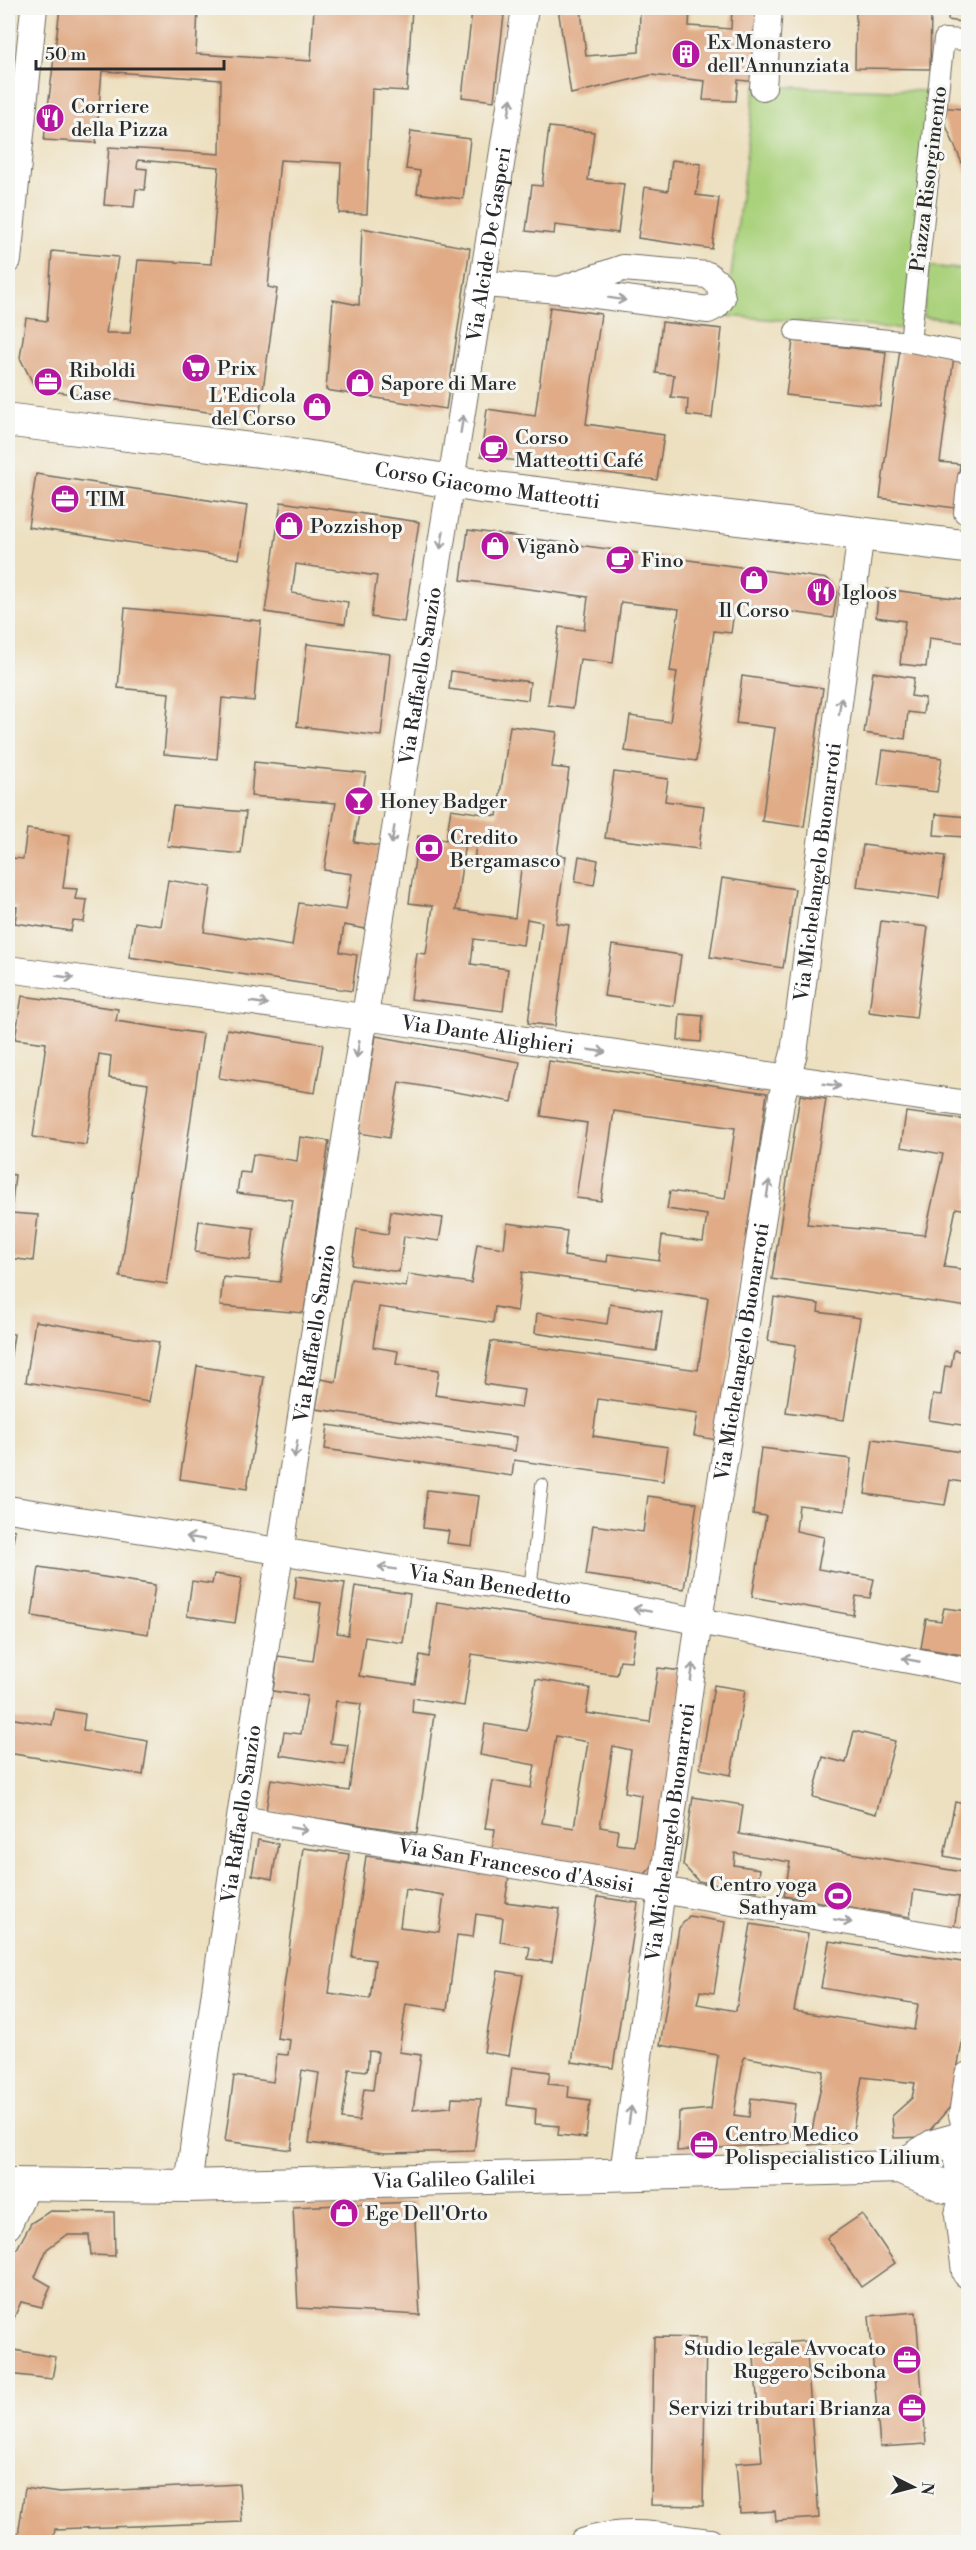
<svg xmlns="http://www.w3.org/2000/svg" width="976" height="2550" font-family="'Libre Bodoni',serif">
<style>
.green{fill:#aad17c;stroke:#6a7e54;stroke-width:1.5}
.building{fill:#e0ab86;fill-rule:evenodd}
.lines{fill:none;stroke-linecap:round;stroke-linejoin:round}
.service-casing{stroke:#6f6a5f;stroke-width:14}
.pedestrian-casing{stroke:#6f6a5f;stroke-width:22}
.minor-casing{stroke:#6f6a5f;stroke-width:28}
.tertiary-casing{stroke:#6f6a5f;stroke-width:34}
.secondary-casing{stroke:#6f6a5f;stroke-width:35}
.service{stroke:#fff;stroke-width:12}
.pedestrian{stroke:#fff;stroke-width:20}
.minor{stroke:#fff;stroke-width:26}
.tertiary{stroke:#fff;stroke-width:32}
.secondary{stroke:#fff;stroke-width:33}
.oneway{stroke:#a0a0a0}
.labels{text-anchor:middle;stroke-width:6;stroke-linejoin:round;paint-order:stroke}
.poi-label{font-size:20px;fill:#2b2b2b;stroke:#f6f6f2;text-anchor:start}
.street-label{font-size:20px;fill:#2b2b2b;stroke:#f6f6f2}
</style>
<rect width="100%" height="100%" fill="#f6f6f2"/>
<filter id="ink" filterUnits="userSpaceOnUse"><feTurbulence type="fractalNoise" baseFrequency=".0167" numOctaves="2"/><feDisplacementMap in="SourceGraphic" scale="12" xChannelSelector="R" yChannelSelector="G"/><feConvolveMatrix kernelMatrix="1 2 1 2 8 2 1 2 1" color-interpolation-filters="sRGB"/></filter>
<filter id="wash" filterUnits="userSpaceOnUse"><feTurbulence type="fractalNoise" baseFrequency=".008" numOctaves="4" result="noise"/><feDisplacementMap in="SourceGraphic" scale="24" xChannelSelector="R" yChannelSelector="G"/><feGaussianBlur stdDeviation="1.35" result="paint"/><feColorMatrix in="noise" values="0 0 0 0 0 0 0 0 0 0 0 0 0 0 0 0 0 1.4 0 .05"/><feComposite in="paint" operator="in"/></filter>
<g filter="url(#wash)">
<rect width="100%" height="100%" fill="#ede0c0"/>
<!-- green -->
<path class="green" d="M755,86L931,91L905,329L726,316Z
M928,266L968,270V321L923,317Z"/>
<g id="blocks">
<!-- building -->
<path class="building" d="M60,8H198L196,54L311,61L314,8H412L407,91L372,89L367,214L339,213L341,163L280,160L268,287L277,289L260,411L245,417L36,389L20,358L26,318L47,321L52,251L118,257L106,333H130L138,260L211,264L219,167L138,160L137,168L147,169L145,190L136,189L134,207L104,205L109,147L220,154L221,80L102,71L96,143L44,140Z
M558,8H581L586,56L639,52L640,8H690L689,26L731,29L732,8H763L757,82L738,80L736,101L703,100L705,81L651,75L571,94Z
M856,8L931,10L930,69L855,68Z
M949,8H968V23L948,20Z
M472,11L504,15L494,101L462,97Z
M8,81L15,82L12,108L8,107Z
M968,104V177L938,107L963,109Z
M549,127L594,132L588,180L624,184L618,233L555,225L554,234L526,231L532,185L542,186Z
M411,131L470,139L463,199L417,193L420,171L406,169Z
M672,160L701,164L696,195L719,198L712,249L638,238L645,187L668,191Z
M362,228L470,248L446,409L326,390L333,300L359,305Z
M550,307L601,314L586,424L664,435L657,480L481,456L487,409L535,416Z
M662,322L722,329L712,418L687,415L688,399L671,397L674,375L656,373Z
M793,341L886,352L880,406L786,395Z
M900,349L954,356L940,462L960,464L955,508L880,498Z
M36,474L247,506L239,559L28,527Z
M281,502L419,522L404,622L371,617L377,576L296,564L292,593L348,602L345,624L265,612Z
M468,530L828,579L837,592L833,618L735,604L731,633L714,631L696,761L625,751L630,716L670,722L677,672L670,671L679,609L621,602L613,663L580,659L573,708L548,705L559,627L584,630L588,597L461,580Z
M885,589L968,600V643L929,638L926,667L900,664L905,621L876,617L878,595Z
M125,608L261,621L254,701L222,698L217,759L164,754L169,693L118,688Z
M307,644L390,654L381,736L297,726Z
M451,671L530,682L528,700L449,689Z
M873,672L914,678L911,696L925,698L923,714L908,712L905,739L864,733Z
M742,676L823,688L804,827L762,821L775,728L736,723Z
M510,726L557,732L552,767L569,769L557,855L566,856L556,923L569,925L555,1026L528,1023L542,922L527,919L523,945L474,939L471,964L508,969L503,1011L411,999L417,953L426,954L433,906L409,903L418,836L446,840L451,809L497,816ZM465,842L476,844L474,863L521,869L515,918L456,910Z
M883,750L942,758L937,792L878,785Z
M254,762L366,773L354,842L379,846L366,929L344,925L340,952L357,955L352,991L129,957L135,922L161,926L168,880L211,887L204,932L292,946L299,903L346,910L352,874L324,870L336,803L251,796Z
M614,772L668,779L665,801L704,806L699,849L605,838Z
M173,806L246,812L241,854L167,846Z
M936,814L968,817V856H964L965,837L934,835Z
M27,829L70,835L63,888L77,889L75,899L87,900L84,922L73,921L71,931L15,923L17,907L8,906V895L13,858L23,859Z
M863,845L945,856L939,898L857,887Z
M579,856L598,860L594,885L575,882Z
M722,878L795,889L783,968L710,957Z
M881,921L928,927L916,1018L869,1012Z
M612,945L681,955L674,1006L604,996Z
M22,996L118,1009L116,1021L203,1034L167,1284L120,1277L148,1084L109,1078L111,1056L99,1054L86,1145L33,1137L46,1043L15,1039Z
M680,1014L703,1016L701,1042L678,1040Z
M227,1029L323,1044L315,1093L219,1078Z
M376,1036L520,1062L512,1102L399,1082L389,1138L359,1133Z
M549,1061L767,1093L717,1440L694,1436L698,1413L598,1399L593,1436L668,1447L663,1481L514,1460L512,1476L325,1449L328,1425L515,1451L517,1437L316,1409L321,1379L336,1382L351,1279L406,1287L408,1274L471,1283L477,1244L504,1248L507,1223L567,1231L564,1256L607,1262L608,1254L659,1261L662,1236L703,1242L707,1215L667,1209L670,1191L725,1199L735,1128L614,1111L601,1201L576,1198L587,1123L541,1116ZM522,1272L708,1298L698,1370L491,1341L484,1384L524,1390L521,1408L435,1395L439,1370L396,1364L398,1351L373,1347L379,1307L493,1323L495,1307L517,1311Z
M800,1095L826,1099L807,1224L925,1235L943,1154L901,1147L906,1112L968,1120V1210L956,1208L944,1267L968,1270V1307L772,1279Z
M300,1137L329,1141L304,1313L220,1306L223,1277L280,1282L293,1200L237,1193L240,1172L250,1173L253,1154L297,1161Z
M8,1174L15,1175L11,1213L38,1215L33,1261L8,1258Z
M391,1211L443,1218L439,1241L404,1236L399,1272L352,1265L357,1229L388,1234Z
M199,1221L254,1228L250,1260L195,1252Z
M774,1297L819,1304L818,1312L860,1318L844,1420L786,1412L796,1345L768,1341Z
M610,1304L662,1312L656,1351L535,1333L537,1313L607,1324Z
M35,1321L159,1342L149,1402L26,1382Z
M8,1333L14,1334L9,1368H8Z
M954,1350L968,1353V1426L929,1420L933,1394L941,1395L945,1366L951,1367Z
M197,1366L264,1377L247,1489L180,1479Z
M873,1439L968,1453V1483L950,1480L945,1505L865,1494Z
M761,1448L851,1459L845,1511L799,1505L796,1531L824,1537L818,1569L874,1579L870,1598L856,1596L853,1615L752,1597L766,1516L753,1514Z
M427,1490L479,1496L472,1546L447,1543L449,1531L423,1528Z
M648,1496L697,1503L684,1589L586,1575L593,1525L643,1532Z
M8,1529L15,1530L12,1548L8,1547Z
M39,1567L155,1585L148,1634L32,1616Z
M214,1574L242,1578L235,1623L187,1616L192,1581L212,1584Z
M297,1576L345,1583L337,1633L348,1635L355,1586L410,1594L403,1643L365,1637L359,1676L415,1684L420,1655L429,1657L437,1602L636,1631L631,1661L620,1660L617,1675L472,1654L464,1706L413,1698L412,1712L434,1715L417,1833L266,1811L271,1779L349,1791L361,1704L336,1701L330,1743L348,1745L345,1765L280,1755L284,1732L301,1734L307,1696L273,1691L278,1656L313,1661L321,1603L294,1599Z
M944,1608L968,1611V1656L921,1648L926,1619L941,1621Z
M658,1668L682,1671L656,1862L645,1874L492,1850L495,1829L485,1828L493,1781L531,1788L535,1765L480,1755L485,1724L527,1731L536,1679L590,1688L586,1713L650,1722ZM556,1736L588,1742L574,1828L542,1823ZM613,1746L631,1750L625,1792L641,1795L634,1846L616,1844L618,1830L600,1827Z
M714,1685L745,1690L731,1775L700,1769Z
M55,1709L85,1714L83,1730L148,1741L143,1775L8,1753V1718L52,1725Z
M854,1731L895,1741L876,1814L813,1797L823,1757L846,1763Z
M693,1797L743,1805L739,1834L968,1873V1930L954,1928L959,1897L914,1890L910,1917L784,1896L790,1862L735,1853L734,1865L760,1869L757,1891L698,1881L683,1865Z
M955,1802L968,1805V1861L944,1856Z
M258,1840L278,1844L272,1879L252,1875Z
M303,1848L349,1854L329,1993L370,1999L375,1960L352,1957L366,1856L509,1876L505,1902L560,1909L552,1962L528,1959L530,1947L500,1942L503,1918L476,1914L473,1937L457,1935L447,2010L406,2004L399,2052L421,2055L413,2110L451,2107L452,2098L481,2099L474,2151L385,2153L309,2143L319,2073L302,2070L291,2150L225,2141L234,2076L273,2082L277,2054L288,2055L290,2040L277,2038ZM405,1889L444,1895L439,1932L400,1927ZM369,2051L378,2052L373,2090L364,2089L359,2121L342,2119L349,2069L367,2071Z
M598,1897L638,1903L613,2068L572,2062Z
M689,1916L725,1922L714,1993L700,1991L697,2004L736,2011L751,1924L808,1934L794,2011L914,2030L918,2004L821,1988L829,1941L968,1963V2011L950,2107L924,2137L894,2138L892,2116L912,2098L915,2083L862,2077L851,2142L809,2145L824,2071L744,2057L734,2115L749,2117L751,2098L795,2104L790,2143L677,2151L679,2112L711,2109L718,2055L660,2045L679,1928Z
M498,1971L523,1975L509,2056L484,2052Z
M512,2067L550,2072L548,2084L569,2086L568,2097L590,2100L586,2138L558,2135L559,2126L535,2124L536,2109L507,2105Z
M414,2202L420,2315L298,2308L293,2207Z
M50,2211L114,2212L115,2256L91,2255L89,2235H66L47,2249L35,2277L51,2286L42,2307L21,2302L8,2332V2265L31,2223Z
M862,2214L895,2263L861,2287L827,2238Z
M916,2312L926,2444L880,2447L869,2316Z
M654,2337L706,2338L703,2506L651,2505Z
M806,2341L819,2518L776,2521L775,2511L740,2513L736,2463L762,2461L753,2345Z
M8,2349L56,2357L52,2379L8,2374Z
M239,2484L242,2522L55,2529L53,2542H17L25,2488L59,2493Z"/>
</g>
</g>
<g filter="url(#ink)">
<use href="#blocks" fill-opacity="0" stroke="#6f6a5f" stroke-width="1.5"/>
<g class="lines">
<!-- service casing -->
<g class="service-casing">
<path id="service" d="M530,1590L542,1485"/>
</g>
<!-- pedestrian casing -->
<g class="pedestrian-casing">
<path id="pedestrian" d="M968,40L944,39L910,342L968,353
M795,331L910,342
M964,513L968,477"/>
</g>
<!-- minor casing -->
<g class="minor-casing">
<g id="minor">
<path d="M763,87L769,8"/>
<path d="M8,260L34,8"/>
<path d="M484,284L559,290L708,310L716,306L722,298L719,284L708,275L623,268L559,290"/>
<path id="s1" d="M8,969L408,1023L968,1104"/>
<path id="s2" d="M8,1509L530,1590L968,1671"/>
<path id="s3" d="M241,1819L968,1942"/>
<path d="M966,2130L962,2115L968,2075"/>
<path id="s4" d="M623,2173L699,1620L782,1096L794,1053L861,532"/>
<path id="s5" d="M188,2186C286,1458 415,734 525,8"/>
<path d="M8,2226L27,2185"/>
<path d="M583,2542C627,2527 665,2537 710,2542"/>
</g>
</g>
<!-- tertiary casing -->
<g class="tertiary-casing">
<g id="tertiary">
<path d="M968,2126C956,2144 957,2165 968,2183L961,2215L968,2272"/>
<path d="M900,2167L933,2146L962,2138"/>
<path id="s6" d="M8,2184L188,2186L900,2167L946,2187L966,2179"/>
</g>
</g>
<!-- secondary casing -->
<g class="secondary-casing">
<g id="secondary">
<path id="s7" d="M8,420L289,454L484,487L968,547"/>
</g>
</g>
<!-- service -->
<use href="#service" class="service"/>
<!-- pedestrian -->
<use href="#pedestrian" class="pedestrian"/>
<!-- minor -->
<use href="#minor" class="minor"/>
<!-- tertiary -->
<use href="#tertiary" class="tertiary"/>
<!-- secondary -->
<use href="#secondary" class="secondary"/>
</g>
<!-- one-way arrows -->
<defs><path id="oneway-shaft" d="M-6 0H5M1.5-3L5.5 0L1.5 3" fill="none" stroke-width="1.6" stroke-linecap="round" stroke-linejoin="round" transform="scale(1.5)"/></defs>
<g class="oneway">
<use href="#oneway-shaft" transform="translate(510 107) rotate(-81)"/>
<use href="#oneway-shaft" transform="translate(617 299) rotate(9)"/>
<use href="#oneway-shaft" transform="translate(462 424) rotate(-81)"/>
<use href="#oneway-shaft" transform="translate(442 540) rotate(99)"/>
<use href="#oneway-shaft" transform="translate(840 706) rotate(-83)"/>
<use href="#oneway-shaft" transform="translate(393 835) rotate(99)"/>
<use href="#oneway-shaft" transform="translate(65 977) rotate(8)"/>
<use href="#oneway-shaft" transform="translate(259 1003) rotate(8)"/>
<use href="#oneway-shaft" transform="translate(358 1049) rotate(99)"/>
<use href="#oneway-shaft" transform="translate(597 1051) rotate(8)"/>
<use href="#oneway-shaft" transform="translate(832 1085) rotate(8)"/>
<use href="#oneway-shaft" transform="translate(768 1189) rotate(-81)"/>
<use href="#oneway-shaft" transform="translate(296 1449) rotate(99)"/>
<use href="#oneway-shaft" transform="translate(195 1538) rotate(-171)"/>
<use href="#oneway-shaft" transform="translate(387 1568) rotate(-171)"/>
<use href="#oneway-shaft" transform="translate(642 1610) rotate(-170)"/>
<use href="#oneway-shaft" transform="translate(911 1660) rotate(-169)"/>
<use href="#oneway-shaft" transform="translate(692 1672) rotate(-82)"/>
<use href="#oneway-shaft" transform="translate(299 1829) rotate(10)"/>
<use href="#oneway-shaft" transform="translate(843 1921) rotate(10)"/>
<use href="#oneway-shaft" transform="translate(630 2115) rotate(-82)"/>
</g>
</g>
<!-- icons -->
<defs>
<g id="building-disc" transform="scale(1.5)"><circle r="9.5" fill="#b5179e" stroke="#f6f6f2"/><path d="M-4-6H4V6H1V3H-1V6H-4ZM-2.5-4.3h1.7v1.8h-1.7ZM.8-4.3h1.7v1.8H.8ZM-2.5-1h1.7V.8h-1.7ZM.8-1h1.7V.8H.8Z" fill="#fff"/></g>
<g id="restaurant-disc" transform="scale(1.5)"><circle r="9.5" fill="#b5179e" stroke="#f6f6f2"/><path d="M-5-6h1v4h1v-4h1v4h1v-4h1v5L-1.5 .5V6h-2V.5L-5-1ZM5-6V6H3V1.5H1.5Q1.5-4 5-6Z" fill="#fff"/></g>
<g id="supermarket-disc" transform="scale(1.5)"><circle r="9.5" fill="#b5179e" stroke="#f6f6f2"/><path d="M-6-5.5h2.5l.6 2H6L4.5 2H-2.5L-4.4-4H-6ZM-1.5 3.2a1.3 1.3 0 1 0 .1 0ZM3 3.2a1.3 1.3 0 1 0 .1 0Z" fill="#fff"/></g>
<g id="office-disc" transform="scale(1.5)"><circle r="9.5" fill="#b5179e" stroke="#f6f6f2"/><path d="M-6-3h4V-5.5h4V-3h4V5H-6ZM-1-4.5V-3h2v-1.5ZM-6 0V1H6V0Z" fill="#fff"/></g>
<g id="shop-disc" transform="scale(1.5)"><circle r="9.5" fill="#b5179e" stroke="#f6f6f2"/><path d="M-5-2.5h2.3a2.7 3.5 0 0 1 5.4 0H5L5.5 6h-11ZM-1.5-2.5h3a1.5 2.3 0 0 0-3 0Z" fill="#fff"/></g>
<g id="cafe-disc" transform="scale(1.5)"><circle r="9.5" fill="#b5179e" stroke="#f6f6f2"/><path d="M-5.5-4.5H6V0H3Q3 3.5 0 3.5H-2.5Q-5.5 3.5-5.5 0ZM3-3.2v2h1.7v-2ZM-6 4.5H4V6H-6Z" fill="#fff"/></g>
<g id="bar-disc" transform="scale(1.5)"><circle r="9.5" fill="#b5179e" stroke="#f6f6f2"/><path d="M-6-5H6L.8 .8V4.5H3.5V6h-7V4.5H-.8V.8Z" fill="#fff"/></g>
<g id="bank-disc" transform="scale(1.5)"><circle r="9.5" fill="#b5179e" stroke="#f6f6f2"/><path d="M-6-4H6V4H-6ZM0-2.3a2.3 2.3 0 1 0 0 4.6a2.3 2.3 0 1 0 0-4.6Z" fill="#fff"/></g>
<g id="stadium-disc" transform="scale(1.5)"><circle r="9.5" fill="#b5179e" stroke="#f6f6f2"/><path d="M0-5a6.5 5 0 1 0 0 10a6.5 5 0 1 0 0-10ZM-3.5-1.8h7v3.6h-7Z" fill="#fff"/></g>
</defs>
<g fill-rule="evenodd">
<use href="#building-disc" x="686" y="54"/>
<use href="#restaurant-disc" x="50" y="118"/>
<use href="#supermarket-disc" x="196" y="368"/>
<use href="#office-disc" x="48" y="382"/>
<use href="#shop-disc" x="360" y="383"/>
<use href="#shop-disc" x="317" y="407"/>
<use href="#cafe-disc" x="494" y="449"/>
<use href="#office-disc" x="65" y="499"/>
<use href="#shop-disc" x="289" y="526"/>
<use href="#shop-disc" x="495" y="546"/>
<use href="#cafe-disc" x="620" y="560"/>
<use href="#shop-disc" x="754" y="580"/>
<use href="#restaurant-disc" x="821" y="592"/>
<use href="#bar-disc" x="359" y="801"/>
<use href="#bank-disc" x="429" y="848"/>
<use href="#stadium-disc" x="838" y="1896"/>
<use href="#office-disc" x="704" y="2145"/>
<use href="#shop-disc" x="344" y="2213"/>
<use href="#office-disc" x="907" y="2360"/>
<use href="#office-disc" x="912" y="2408"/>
</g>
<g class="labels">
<!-- poi labels -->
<g class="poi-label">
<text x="707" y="49">Ex Monastero<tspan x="707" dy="23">dell'Annunziata</tspan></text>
<text x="71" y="113">Corriere<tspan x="71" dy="23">della Pizza</tspan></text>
<text x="217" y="375">Prix</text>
<text x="69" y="377">Riboldi<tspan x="69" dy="23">Case</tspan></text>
<text x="381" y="390">Sapore di Mare</text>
<text x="296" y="402" text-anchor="end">L'Edicola<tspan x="296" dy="23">del Corso</tspan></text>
<text x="515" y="444">Corso<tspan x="515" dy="23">Matteotti Café</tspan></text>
<text x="86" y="506">TIM</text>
<text x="310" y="533">Pozzishop</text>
<text x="516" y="553">Viganò</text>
<text x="641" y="567">Fino</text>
<text x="842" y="599">Igloos</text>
<text x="754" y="617" text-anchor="middle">Il Corso</text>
<text x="380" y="808">Honey Badger</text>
<text x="450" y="844">Credito<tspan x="450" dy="23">Bergamasco</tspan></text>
<text x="817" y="1891" text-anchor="end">Centro yoga<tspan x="817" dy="23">Sathyam</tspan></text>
<text x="725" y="2141">Centro Medico<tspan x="725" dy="23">Polispecialistico Lilium</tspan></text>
<text x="365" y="2220">Ege Dell'Orto</text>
<text x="886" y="2355" text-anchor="end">Studio legale Avvocato<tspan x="886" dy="23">Ruggero Scibona</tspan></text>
<text x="891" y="2415" text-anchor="end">Servizi tributari Brianza</text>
</g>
<!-- street labels -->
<g class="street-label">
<text transform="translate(928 179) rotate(-83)" y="7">Piazza Risorgimento</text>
<text dy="7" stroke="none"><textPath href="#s5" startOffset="1965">Via Alcide De Gasperi</textPath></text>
<text dy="7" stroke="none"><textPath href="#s7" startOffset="484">Corso Giacomo Matteotti</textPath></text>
<text dy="7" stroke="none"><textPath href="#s5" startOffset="1528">Via Raffaello Sanzio</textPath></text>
<text dy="7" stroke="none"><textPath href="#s4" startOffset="1316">Via Michelangelo Buonarroti</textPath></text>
<text dy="7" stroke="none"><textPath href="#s1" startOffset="484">Via Dante Alighieri</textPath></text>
<text dy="7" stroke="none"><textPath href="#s5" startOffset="862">Via Raffaello Sanzio</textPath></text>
<text dy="7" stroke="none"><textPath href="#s4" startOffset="830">Via Michelangelo Buonarroti</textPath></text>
<text dy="7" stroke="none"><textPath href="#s2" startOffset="488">Via San Benedetto</textPath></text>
<text dy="7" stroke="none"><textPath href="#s5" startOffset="376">Via Raffaello Sanzio</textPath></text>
<text dy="7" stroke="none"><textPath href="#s4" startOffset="344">Via Michelangelo Buonarroti</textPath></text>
<text dy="7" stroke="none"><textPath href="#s3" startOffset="279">Via San Francesco d'Assisi</textPath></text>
<text dy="7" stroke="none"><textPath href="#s6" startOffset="446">Via Galileo Galilei</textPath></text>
</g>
</g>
<!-- margin -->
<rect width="976" height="2550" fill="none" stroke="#f6f6f2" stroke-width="30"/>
<!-- north arrow -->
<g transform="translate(913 2487) rotate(96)" stroke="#f6f6f2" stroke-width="4.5" paint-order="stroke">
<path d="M0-4.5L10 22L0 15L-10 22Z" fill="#2b2b2b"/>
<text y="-9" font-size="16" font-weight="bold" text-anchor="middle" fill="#2b2b2b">N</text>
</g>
<!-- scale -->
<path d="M36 60v9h188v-9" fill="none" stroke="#2b2b2b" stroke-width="3"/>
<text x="45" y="60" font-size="18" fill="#2b2b2b" stroke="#f6f6f2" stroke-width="4.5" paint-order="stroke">50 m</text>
</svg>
